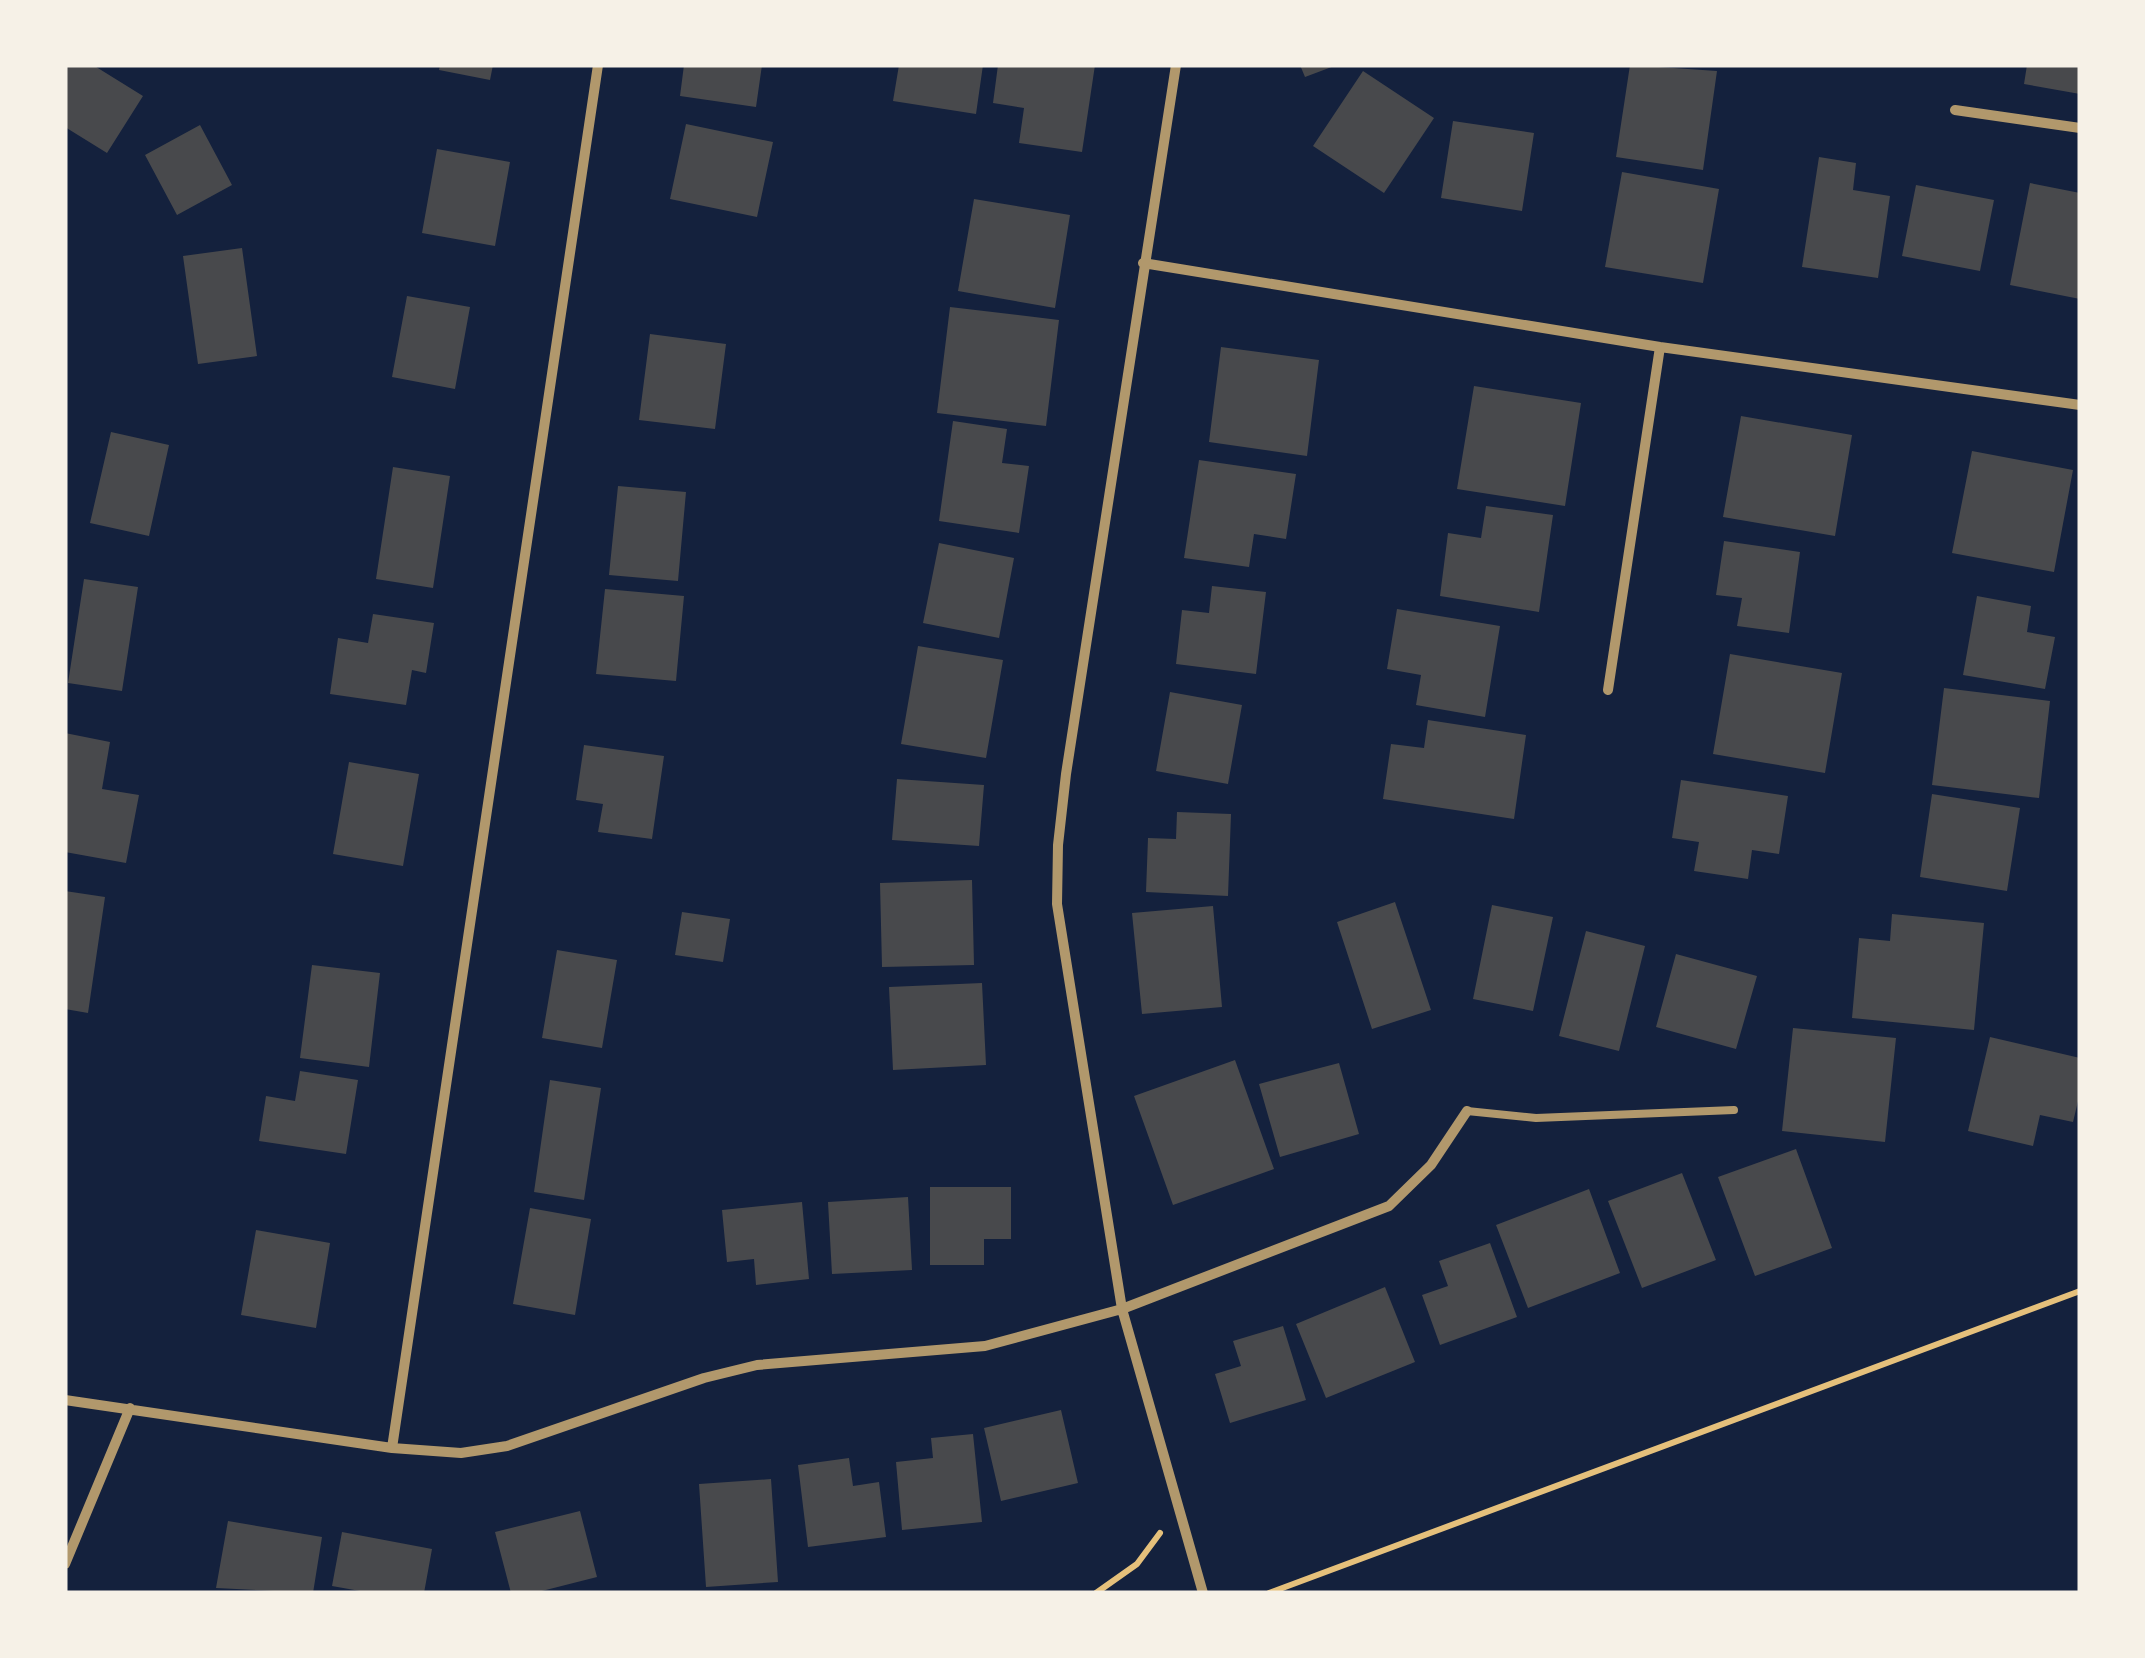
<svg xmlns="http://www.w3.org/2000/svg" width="2145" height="1658" font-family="'Nunito Sans',sans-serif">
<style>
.building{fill:#48494c}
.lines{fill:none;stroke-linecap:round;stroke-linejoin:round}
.path{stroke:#e5c07b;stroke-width:6}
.service{stroke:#b1986c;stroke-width:8}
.minor{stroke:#b1986c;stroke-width:10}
</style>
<rect width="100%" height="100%" fill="#14213d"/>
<!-- building -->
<path class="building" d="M65,65H93L143,96L107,153L65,127Z
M440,65H493L490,80L439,70Z
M684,65H762L756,107L680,96Z
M899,65H983L976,114L893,101Z
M998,65H1095L1082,152L1019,143L1024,108L993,103Z
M1300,65H1337L1305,77Z
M1630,65L1717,71L1703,170L1616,157Z
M2027,65H2080V94L2024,84Z
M1363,71L1434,118L1384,193L1313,146Z
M1453,121L1534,133L1522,211L1441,198Z
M686,124L773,142L757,217L670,199Z
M200,125L232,185L177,215L145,155Z
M437,149L510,162L495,246L422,233Z
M1819,157L1856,163L1853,190L1890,196L1878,278L1802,267Z
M1622,172L1719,189L1703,283L1605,267Z
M2030,183L2080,193V299L2010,285Z
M1916,185L1994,200L1980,271L1902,256Z
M974,199L1070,215L1055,308L958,291Z
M242,248L257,356L198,364L183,256Z
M407,296L470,307L455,389L392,377Z
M950,307L1059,320L1046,426L937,413Z
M650,334L726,344L715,429L639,420Z
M1221,347L1319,360L1307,456L1209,442Z
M1474,386L1581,403L1565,506L1457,489Z
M1741,416L1852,435L1835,536L1723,517Z
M953,421L1007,429L1002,463L1029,466L1019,533L939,521Z
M111,432L169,445L149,536L90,523Z
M1972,451L2073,470L2054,572L1952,553Z
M1199,460L1296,474L1286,539L1254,534L1249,567L1184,558Z
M393,467L450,476L433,588L376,579Z
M618,486L686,492L678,581L609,575Z
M1486,506L1553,515L1539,612L1440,596L1448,533L1481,538Z
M1724,541L1800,552L1789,633L1737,626L1742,598L1716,595Z
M939,543L1014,558L999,638L923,623Z
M84,579L138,587L122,691L68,683Z
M1212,586L1266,592L1256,674L1176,664L1182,610L1209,613Z
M605,589L684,596L676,681L596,674Z
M1977,596L2031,606L2027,632L2055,637L2045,689L1963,675Z
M1397,609L1500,626L1485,717L1416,705L1421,675L1387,669Z
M373,614L434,623L426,673L412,670L406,705L330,694L338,638L368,643Z
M918,646L1003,660L986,758L901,744Z
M1730,654L1842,673L1825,773L1713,754Z
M1944,688L2050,701L2039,798L1932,785Z
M1170,692L1242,705L1228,784L1156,771Z
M1428,720L1526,735L1514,819L1383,799L1391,744L1424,748Z
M65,733L110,742L102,789L139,795L126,863L65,852Z
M584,745L664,756L652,839L598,832L603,804L576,800Z
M349,762L419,774L403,866L333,854Z
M897,779L984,785L979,846L892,840Z
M1681,780L1788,796L1779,854L1752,850L1748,879L1694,871L1699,842L1672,838Z
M1932,794L2020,808L2007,891L1920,877Z
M1177,812L1231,814L1228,896L1146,892L1148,838L1176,839Z
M972,880L974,965L882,967L880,883Z
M65,891L105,897L88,1013L65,1009Z
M1395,902L1431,1010L1372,1029L1337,922Z
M1492,905L1553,917L1533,1011L1473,999Z
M1213,906L1222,1007L1142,1014L1132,913Z
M682,912L730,919L723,962L675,955Z
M1892,914L1984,923L1974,1030L1852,1018L1859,938L1890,941Z
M1586,931L1645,946L1619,1051L1559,1036Z
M557,950L617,960L602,1048L542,1038Z
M1676,954L1757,976L1736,1049L1656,1027Z
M312,965L380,973L369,1067L300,1058Z
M982,983L986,1065L893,1070L889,987Z
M1793,1028L1896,1038L1885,1142L1782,1131Z
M1990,1037L2080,1058V1093L2073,1122L2040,1115L2033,1146L1968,1131Z
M1235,1060L1274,1169L1173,1205L1134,1096Z
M1339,1063L1359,1134L1280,1157L1259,1084Z
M300,1071L358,1080L346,1154L259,1141L266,1096L295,1101Z
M550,1080L601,1088L584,1200L534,1192Z
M1796,1149L1832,1248L1755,1276L1718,1177Z
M1682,1173L1716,1260L1642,1288L1608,1201Z
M930,1187H1011V1239H984V1265H930Z
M1589,1189L1620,1273L1528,1308L1496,1225Z
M908,1197L912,1270L832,1274L828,1202Z
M802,1202L809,1279L756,1285L754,1259L727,1262L722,1210Z
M530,1208L591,1219L575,1315L513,1304Z
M256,1230L330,1243L316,1328L241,1315Z
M1490,1243L1517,1317L1440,1345L1422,1295L1448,1286L1439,1261Z
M1385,1287L1415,1362L1326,1398L1296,1324Z
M1283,1326L1306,1400L1230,1423L1215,1374L1241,1366L1233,1341Z
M1061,1410L1078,1483L1001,1501L984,1428Z
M973,1434L982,1522L902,1530L896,1462L933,1458L931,1438Z
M849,1458L853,1486L879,1482L886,1537L808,1547L798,1465Z
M771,1479L778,1582L706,1587L699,1484Z
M580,1511L597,1577L534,1593H511L495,1532Z
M228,1521L322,1537L313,1593L216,1588Z
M342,1532L432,1549L424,1593H371L332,1586Z"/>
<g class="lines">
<!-- path -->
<path class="path" d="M1096,1593L1137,1564L1160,1533
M1269,1593L2080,1291"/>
<!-- service -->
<path class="service" d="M1467,1111L1536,1118L1734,1110"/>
<!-- minor -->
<path class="minor" d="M1176,65L1066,774L1058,845L1057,904L1122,1309L1203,1593
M1955,110L2080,128
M1143,263L1660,347L2080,405
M1608,690L1660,347
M65,1400L392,1448L461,1453L507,1446L704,1378L757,1365L985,1346L1122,1309L1389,1206L1431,1165L1467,1111
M392,1448L598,65
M65,1564L130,1408"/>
</g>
<!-- border -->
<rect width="2145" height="1658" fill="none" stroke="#f6f1e7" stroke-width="135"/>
</svg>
